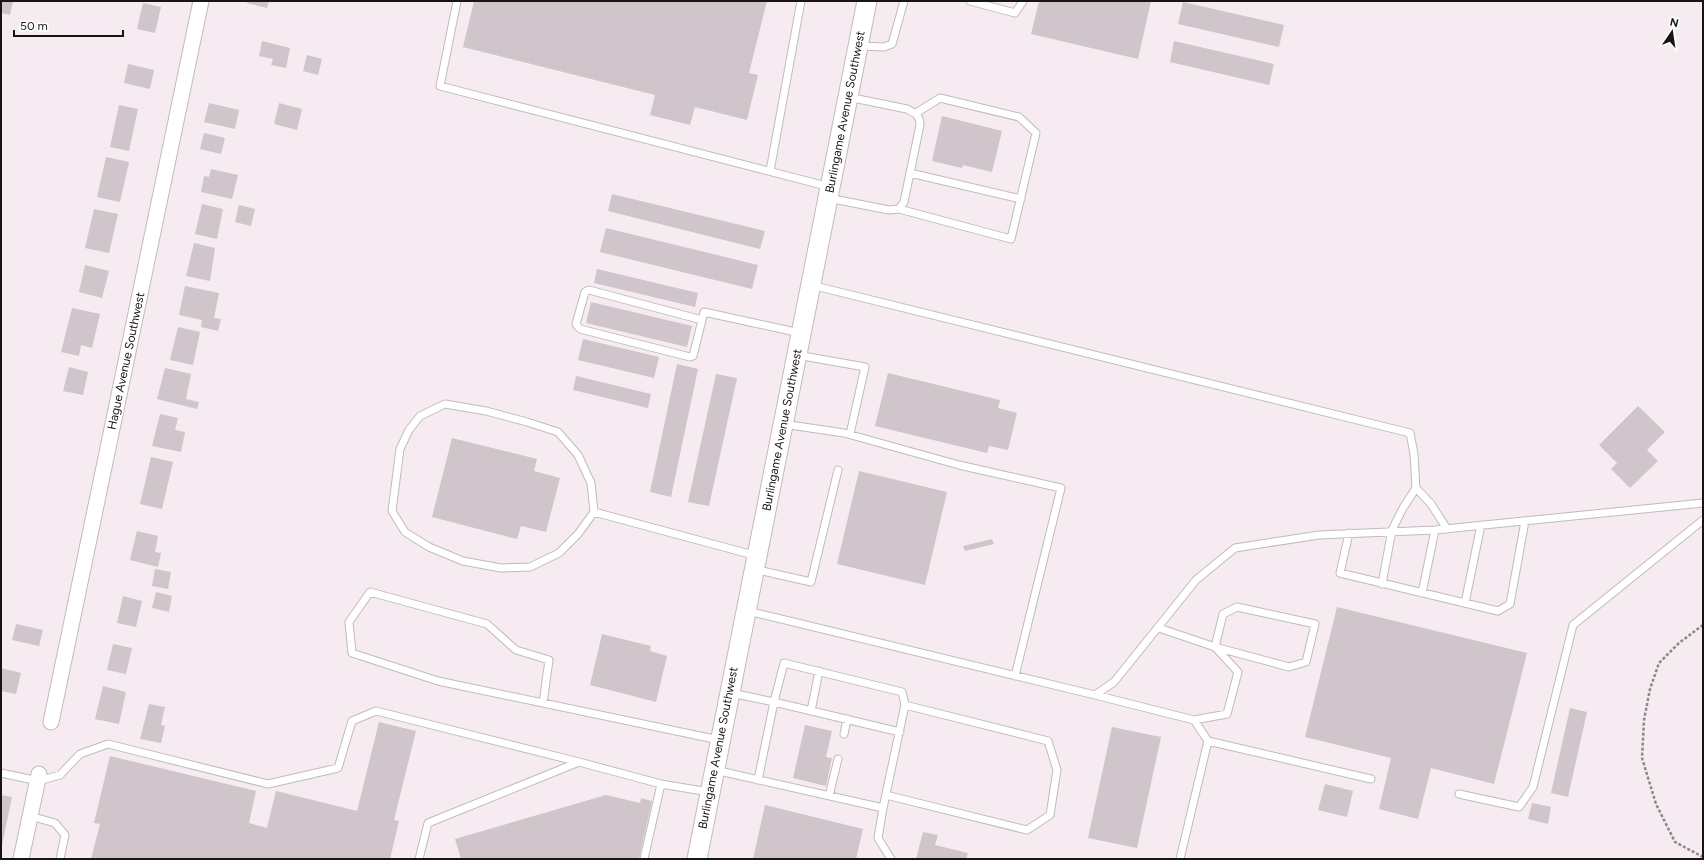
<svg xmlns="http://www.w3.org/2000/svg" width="1704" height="860" font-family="Figtree,sans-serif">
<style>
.building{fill:#cfc5ca}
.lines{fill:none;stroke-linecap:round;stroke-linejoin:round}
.service-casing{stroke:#c3b9be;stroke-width:9}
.minor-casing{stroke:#c3b9be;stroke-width:17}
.tertiary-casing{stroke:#c3b9be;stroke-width:21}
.path{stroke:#8e868a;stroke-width:2.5;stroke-dasharray:3 2;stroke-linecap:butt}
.service{stroke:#fff;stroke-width:7}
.minor{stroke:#fff;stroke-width:15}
.tertiary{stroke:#fff;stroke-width:19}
.labels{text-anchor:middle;stroke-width:3.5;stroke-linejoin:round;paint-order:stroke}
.street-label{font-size:12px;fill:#191517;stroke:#fff}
</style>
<rect width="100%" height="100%" fill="#f5ebf0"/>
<!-- building -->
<path class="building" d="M1,1H13L10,15L1,13Z
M247,1H269L267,8L247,3Z
M474,1H767L749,73L758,75L747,120L695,107L690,125L650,115L655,95L463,47Z
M1039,1H1151L1138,59L1031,34Z
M1183,2L1284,25L1279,47L1178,24Z
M143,3L161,7L155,33L137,29Z
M262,41L290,48L286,68L271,65L273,59L259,56Z
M1174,41L1274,64L1269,85L1170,62Z
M307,55L322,59L318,75L303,71Z
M128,64L154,70L150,89L124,83Z
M209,103L239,110L235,129L204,122Z
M279,103L302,109L297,130L274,124Z
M119,105L138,109L129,151L110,147Z
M942,116L1002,131L992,172L963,165L962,168L932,161Z
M204,133L225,138L221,154L200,149Z
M106,157L129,162L120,202L97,197Z
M211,169L238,175L232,199L201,192L204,176L209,177Z
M612,194L765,231L760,249L608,211Z
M202,204L223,209L217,239L195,234Z
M239,205L255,209L251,226L235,222Z
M94,209L118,214L109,253L85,248Z
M606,228L758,265L752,289L600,252Z
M194,243L215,248L210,281L186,276Z
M85,265L109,271L102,298L79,292Z
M597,269L698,293L695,307L594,283Z
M185,286L219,293L214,318L221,319L218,331L201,327L202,320L179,315Z
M591,302L692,326L687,347L586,323Z
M72,308L100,314L92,348L81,345L79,356L61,352Z
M178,327L200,332L193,365L170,360Z
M583,339L659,357L654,378L578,360Z
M677,364L698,369L671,497L650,492Z
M69,367L88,372L83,395L63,391Z
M165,368L191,374L186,399L199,402L197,409L157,399Z
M888,373L1000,400L998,408L1017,413L1008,450L989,446L987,453L875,426Z
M716,374L737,378L709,506L688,502Z
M576,376L651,394L648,408L573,390Z
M1638,406L1665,432L1647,450L1658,461L1630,488L1611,469L1617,463L1599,445Z
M160,414L178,418L175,430L185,432L181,452L152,446Z
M452,438L537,459L534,471L560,478L546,532L521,526L517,539L432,517Z
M151,457L173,462L162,509L140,504Z
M859,471L947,492L925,585L837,564Z
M137,531L158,536L155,552L161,553L158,567L130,560Z
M992,539L994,544L965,551L963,546Z
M155,569L171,572L168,589L152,586Z
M156,592L172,596L169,612L152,608Z
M123,596L142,601L136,627L117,623Z
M1337,607L1527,653L1494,784L1431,768L1418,819L1379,809L1391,758L1305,737Z
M16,624L43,630L39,646L12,640Z
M602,634L651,646L650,651L667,656L656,702L590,685Z
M113,644L132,648L126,674L107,670Z
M1,668L21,673L16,694L1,691Z
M103,686L126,692L119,724L95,719Z
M149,704L165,707L161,725L165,726L161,743L140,739Z
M1570,708L1587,712L1568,797L1551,793Z
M379,722L416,731L394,820L399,821L390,859H91L100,824L94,823L110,756L256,791L249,823L267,828L276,791L357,811Z
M805,725L832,731L826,757L832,758L826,786L793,778Z
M1112,727L1161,737L1137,848L1088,838Z
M1325,784L1353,791L1347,817L1318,810Z
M1,795L12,797L2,845H1Z
M606,795L640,803L641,798L652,801L639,859H461L455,839Z
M1532,803L1551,807L1548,824L1528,819Z
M765,805L863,829L856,859H753Z
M923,832L938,835L935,845L968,853L966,859H916Z"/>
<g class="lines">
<!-- service casing -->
<g class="service-casing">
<path id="service" d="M457,1L440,86L830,187
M970,1L1015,13L1023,1
M859,46L884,47L892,44L904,1
M770,171L801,1
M910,173L1021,199
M828,198L889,210L899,209L904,202L920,125C920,115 915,113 907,109L848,97
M899,209L1011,239L1036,133L1019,117L940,98L916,113
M811,285L1410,433L1414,454L1416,488L1403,508L1392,530L1382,584
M702,320L589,290L585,292L576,324L580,329L690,357L693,356L704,312L800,333
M797,355L865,367L850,434
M783,424L844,433L959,465L1061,488L1015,676
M1416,488L1431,504L1447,529
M594,512L578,534L559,553L530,567L501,568L463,561L429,547L405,532L392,511L400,449L409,430L420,416L445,404L486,411L527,422L558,432L578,455L591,483L594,512L757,556
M1349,533L1340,573L1498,611L1510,604L1525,521
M754,569L811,582L838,470
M1422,593L1435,530
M1465,603L1481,525
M1237,607L1315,624L1306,662L1289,667L1215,647L1223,614Z
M748,611L1095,695L1114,682L1196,580L1235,548L1319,535L1435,530L1703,503
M1159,628L1215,647L1238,672L1227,714L1194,720
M1095,695L1194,720L1208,741
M543,703L549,660L516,650L487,624L370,592L349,622L352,653L438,681L719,740
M811,711L819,671
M844,734L847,719
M715,770L883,808L905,705L902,692L784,663L774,702L731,693
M1,773L38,781L60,775L80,754L108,744L268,784L338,768L352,721L376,711L579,762
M758,780L774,702L900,732
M1459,794L1519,807L1533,787L1573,625L1703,520
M886,795L1027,830L1050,815L1057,770L1048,741L905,705
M829,796L838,759
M883,808L878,838L891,859
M30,816L55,823L65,835L60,859
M419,859L428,823L579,762L661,784L709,792
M644,859L661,784
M1180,859L1208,741L1371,779"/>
</g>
<!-- minor casing -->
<g class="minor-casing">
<path id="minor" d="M51,722L201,1
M21,859L39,774"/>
</g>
<!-- tertiary casing -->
<g class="tertiary-casing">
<path id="tertiary" d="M697,859L867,1"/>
</g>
<!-- path -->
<path class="path" d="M1703,625L1679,643L1659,663L1650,689L1644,720L1642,758L1656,804L1675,842L1703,857"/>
<!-- service -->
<use href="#service" class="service"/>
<!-- minor -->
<use href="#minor" class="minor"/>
<!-- tertiary -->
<use href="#tertiary" class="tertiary"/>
</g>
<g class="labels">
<!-- street labels -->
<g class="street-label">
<text transform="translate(845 112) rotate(-79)" y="4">Burlingame Avenue Southwest</text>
<text transform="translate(126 361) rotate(-78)" y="4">Hague Avenue Southwest</text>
<text transform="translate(782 430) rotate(-79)" y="4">Burlingame Avenue Southwest</text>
<text transform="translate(718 748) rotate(-79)" y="4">Burlingame Avenue Southwest</text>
</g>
</g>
<!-- border -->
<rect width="1704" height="860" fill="none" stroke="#191517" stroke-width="4"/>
<!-- north arrow -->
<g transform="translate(1672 32) rotate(13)" stroke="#ffffff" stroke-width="3" paint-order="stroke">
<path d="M0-3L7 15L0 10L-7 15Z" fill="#191517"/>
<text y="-6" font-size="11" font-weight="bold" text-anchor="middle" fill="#191517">N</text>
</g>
<!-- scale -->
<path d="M14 30v6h109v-6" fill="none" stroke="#191517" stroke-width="2"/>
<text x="20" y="30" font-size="12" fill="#191517" stroke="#ffffff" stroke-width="3" paint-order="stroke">50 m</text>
</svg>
